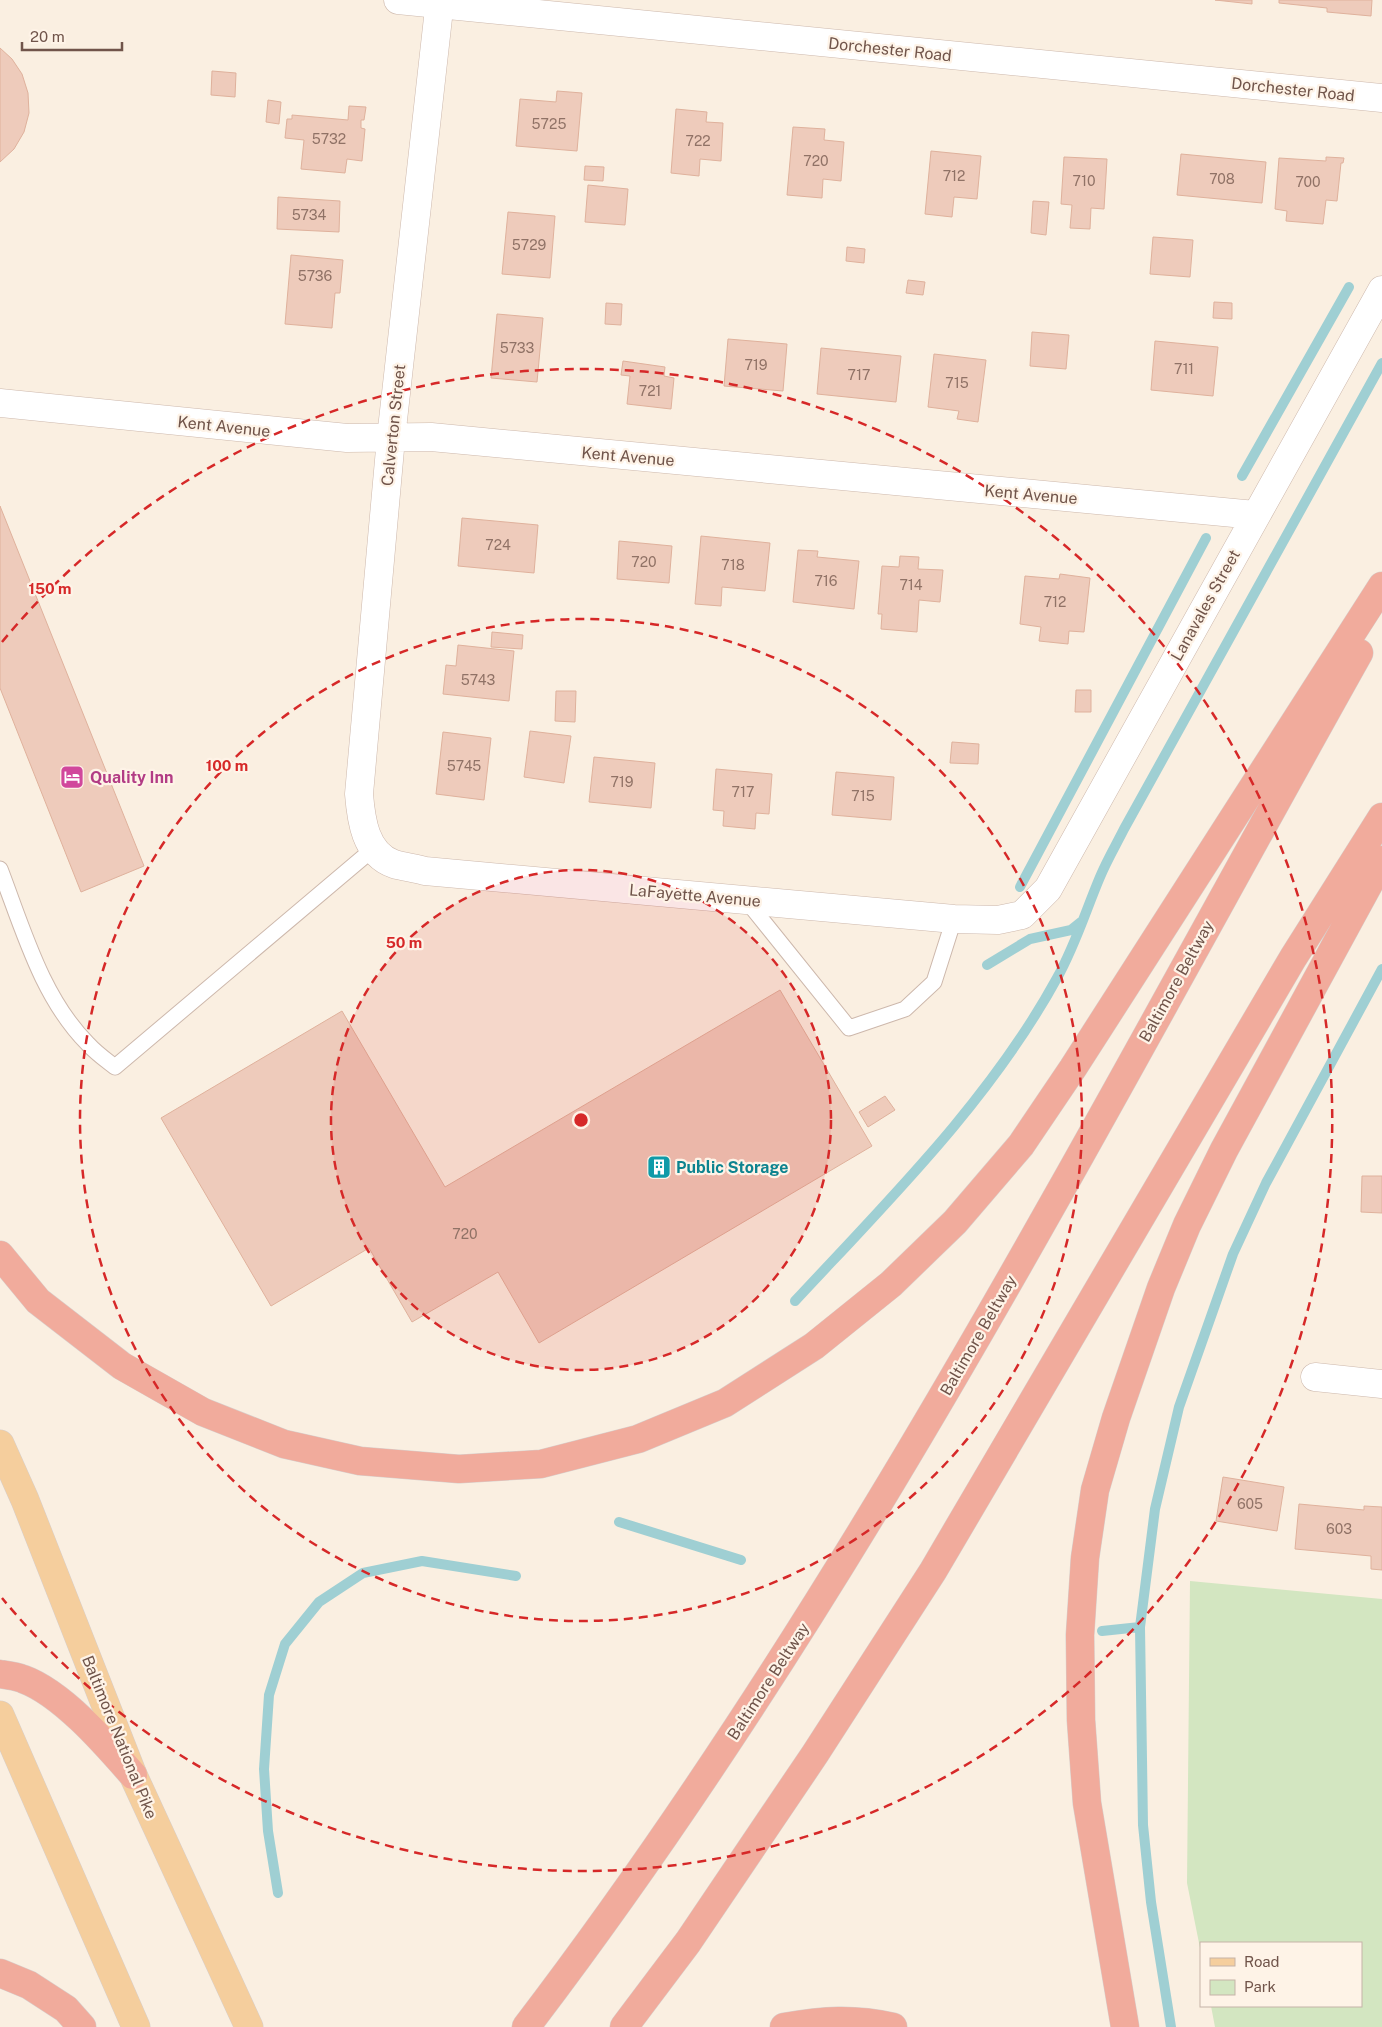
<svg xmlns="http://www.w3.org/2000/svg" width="1382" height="2027" font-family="'Public Sans',sans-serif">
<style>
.green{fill:#d3e6c1}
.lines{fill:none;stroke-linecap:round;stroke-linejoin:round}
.stream{stroke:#9fcfd3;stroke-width:10}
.building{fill:#eecbbb;stroke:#dfb19c}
.lane-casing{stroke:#cdb8ac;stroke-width:17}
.street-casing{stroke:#cdb8ac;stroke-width:29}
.primary-casing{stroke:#d7cfcc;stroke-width:29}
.highway-casing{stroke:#d7cfcc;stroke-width:29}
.lane{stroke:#fff;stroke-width:15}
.street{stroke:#fff;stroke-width:28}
.primary{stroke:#f5ce9d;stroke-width:28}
.highway{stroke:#f1ab9c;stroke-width:28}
.ring{fill:none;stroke:#d62828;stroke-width:2.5;stroke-dasharray:9 6}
.labels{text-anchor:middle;stroke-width:4.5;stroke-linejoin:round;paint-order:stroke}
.number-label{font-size:14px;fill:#907266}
.street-label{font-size:16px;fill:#70544a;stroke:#fef3e7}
.hotel-label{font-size:16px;font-weight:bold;fill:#b23c85;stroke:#fef3e7;text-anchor:start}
.culture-label{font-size:16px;font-weight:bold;fill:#0d838f;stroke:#fef3e7;text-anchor:start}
.centre{fill:#d62828;stroke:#fef3e7;stroke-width:2.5}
.ring-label{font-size:15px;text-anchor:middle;font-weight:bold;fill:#d62828;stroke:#fef3e7;stroke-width:4.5;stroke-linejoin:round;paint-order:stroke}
</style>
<rect width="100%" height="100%" fill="#faefe1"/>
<!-- green -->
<path class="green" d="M1190,1581L1382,1599V2027H1215L1211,2006H1361V1943H1201V1953L1187,1883Z"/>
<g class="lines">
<!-- stream -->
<path class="stream" d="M1242,476L1349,287
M1020,887L1206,538
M987,965L1030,939L1071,930L1081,922
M795,1301C888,1201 991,1099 1057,978C1075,946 1086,910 1100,877C1107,860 1116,845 1124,829L1382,363
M619,1522L741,1560
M1102,1631L1140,1627
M278,1893L268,1831L264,1769L269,1695L285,1644L319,1602L363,1573L422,1561L516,1576
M1171,2027L1151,1902L1143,1825L1140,1627L1155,1509L1179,1407L1233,1254L1266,1183L1382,969"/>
</g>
<!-- building -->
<path class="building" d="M1215,0H1252V4Z
M1279,0H1372L1371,16L1327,12V8L1279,3Z
M0,48L12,59L22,74L28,93L29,113L24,132L14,149L0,162Z
M212,71L236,73L235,97L211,95Z
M557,91L582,93L577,151L516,146L520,99L556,102Z
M268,100L281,102L279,124L266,122Z
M349,106L366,107L364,120H361V128L365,129L362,161L347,159L345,173L301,169L304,140L285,138L287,119H292V115L348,120Z
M676,109L707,112L706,122L723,123L721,161L700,159L699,176L671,173Z
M793,127L825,129L824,140L844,142L841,181L823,179L822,198L787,195Z
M931,151L981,156L977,199L954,197L952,217L925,214Z
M1181,154L1266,162L1262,203L1177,195Z
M1064,157L1107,159L1104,209L1091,208L1090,229L1070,228L1072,205L1061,204Z
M1326,157L1344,158L1343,163H1341L1337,201L1326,200L1323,224L1286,221L1287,211L1275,209L1279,158L1326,161Z
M585,166L604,167L603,181L584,180Z
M588,185L628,189L625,225L585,222Z
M278,197L340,201L339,232L277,229Z
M1033,201L1049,202L1046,235L1031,233Z
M508,212L555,216L550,278L502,274Z
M1153,237L1193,240L1190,277L1150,274Z
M847,247L865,249L864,263L846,261Z
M291,255L343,260L340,293H335L332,328L285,324Z
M908,280L925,282L923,295L906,293Z
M1214,302L1232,303V319L1213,318Z
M606,303L622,304L621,325L605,324Z
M497,314L543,318L537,382L491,378Z
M1032,332L1069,335L1066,369L1030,366Z
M728,339L787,344L783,391L724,386Z
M1155,341L1218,347L1213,396L1151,390Z
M821,348L901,356L896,402L817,394Z
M934,354L986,360L978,422L957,419L959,411L928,407Z
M623,361L665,367L664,376L674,378L671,409L627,404L630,376L621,375Z
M0,506L144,866L81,892L0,688Z
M462,518L538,525L534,573L458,566Z
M701,536L770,543L765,591L722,587L721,606L695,604Z
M619,541L672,546L669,583L617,579Z
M798,550L818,551L817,557L859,561L854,609L793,602Z
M900,556L919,557L918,569L943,570L940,602L919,600L917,632L881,629L882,614H878L882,566L899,567Z
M1060,574L1090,578L1084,632L1069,631L1068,644L1039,641L1041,627L1020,624L1025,576L1059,579Z
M492,632L523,635L522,649L491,647Z
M458,645L514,651L509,701L443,694L446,665L456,666Z
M1076,690H1091V712H1075Z
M556,691H576L575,722L555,721Z
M530,731L571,736L564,783L524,777Z
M443,732L491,738L484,800L436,794Z
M952,742L979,744L978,764L950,763Z
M594,757L655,763L651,808L589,802Z
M716,769L772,774L769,814L756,813L755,829L723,826L724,811L713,810Z
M836,772L894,777L891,820L832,815Z
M780,990L872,1146L539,1343L498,1272L412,1322L369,1248L271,1306L161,1118L342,1011L445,1187Z
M885,1096L895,1110L868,1127L859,1112Z
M1362,1176H1382V1213L1361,1212Z
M1223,1477L1284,1487L1277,1531L1216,1521Z
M1299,1504L1364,1510V1506L1382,1507V1570L1371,1569V1556L1295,1549Z"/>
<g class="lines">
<!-- lane casing -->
<g class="lane-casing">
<path id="lane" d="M0,869C23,929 42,998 88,1044C96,1053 106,1060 115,1067L373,849
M746,900L849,1028L905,1009L934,982L954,919"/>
</g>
<!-- street casing -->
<g class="street-casing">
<path id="street" d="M398,0L1382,98
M440,0L391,438L359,794C361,819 365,854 394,864C404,867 415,868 425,871L954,919L998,920L1022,915L1048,889L1382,290
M0,403L347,438L431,437L1255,515
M1315,1377L1382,1384"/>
</g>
<!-- primary casing -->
<g class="primary-casing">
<path id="primary" d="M0,1444L25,1500L133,1775L249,2027
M0,1715L136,2027"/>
</g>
<!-- highway casing -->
<g class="highway-casing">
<path id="highway" d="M0,1255L38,1301L122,1366L203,1412L284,1444L360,1461L459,1469L541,1464L638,1439L725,1403L814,1346L891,1284L955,1222L1021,1145L1073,1068L1382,586
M0,1674C7,1675 16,1676 23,1679C62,1693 106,1744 133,1775
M0,1973L29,1985L66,2009L82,2027
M526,2027C852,1600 1097,1120 1359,653
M624,2027L688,1942L815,1754L933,1571L1293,958L1382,817
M784,2027C823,2020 854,2018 893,2027
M1125,2027L1087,1803L1081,1720L1080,1635L1085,1558L1095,1490L1116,1418L1161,1288L1187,1225L1224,1150L1382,860"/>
</g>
<!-- lane -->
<use href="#lane" class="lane"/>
<!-- street -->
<use href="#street" class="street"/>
<!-- primary -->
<use href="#primary" class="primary"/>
<!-- highway -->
<use href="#highway" class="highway"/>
</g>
<!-- distance rings -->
<circle cx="581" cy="1120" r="250" fill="#d62828" fill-opacity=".12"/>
<g class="ring">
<circle cx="581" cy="1120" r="250"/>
<circle cx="581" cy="1120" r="501"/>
<path d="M2 642A751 751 0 1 1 2 1598"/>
</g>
<!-- icons -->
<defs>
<g id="hotel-square" transform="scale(1.25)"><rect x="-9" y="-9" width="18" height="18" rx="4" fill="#d1479c" stroke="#fef3e7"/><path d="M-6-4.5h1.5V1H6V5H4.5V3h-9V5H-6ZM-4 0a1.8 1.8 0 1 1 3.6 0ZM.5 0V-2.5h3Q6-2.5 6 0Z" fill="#fff"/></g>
<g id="building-square" transform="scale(1.25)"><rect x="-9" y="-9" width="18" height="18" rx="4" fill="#0f9aa8" stroke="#fef3e7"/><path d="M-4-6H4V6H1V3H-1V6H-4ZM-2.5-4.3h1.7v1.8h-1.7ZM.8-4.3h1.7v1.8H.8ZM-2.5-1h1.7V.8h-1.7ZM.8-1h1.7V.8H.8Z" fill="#fff"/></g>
</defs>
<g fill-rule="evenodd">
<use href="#hotel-square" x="72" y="777"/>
<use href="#building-square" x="659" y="1167"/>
</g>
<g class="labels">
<!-- number labels -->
<g class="number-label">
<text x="549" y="129">5725</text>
<text x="329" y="144">5732</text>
<text x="698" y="146">722</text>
<text x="816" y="166">720</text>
<text x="954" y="181">712</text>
<text x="1222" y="184">708</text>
<text x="1084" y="186">710</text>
<text x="1308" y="187">700</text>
<text x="309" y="220">5734</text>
<text x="529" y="250">5729</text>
<text x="315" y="281">5736</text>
<text x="517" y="353">5733</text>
<text x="756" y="370">719</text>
<text x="1184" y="374">711</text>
<text x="859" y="380">717</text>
<text x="957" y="388">715</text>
<text x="650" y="396">721</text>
<text x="498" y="550">724</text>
<text x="644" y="567">720</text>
<text x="733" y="570">718</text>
<text x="826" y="586">716</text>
<text x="911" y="590">714</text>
<text x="1055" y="607">712</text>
<text x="478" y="685">5743</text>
<text x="464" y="771">5745</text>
<text x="622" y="787">719</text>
<text x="743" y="797">717</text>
<text x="863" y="801">715</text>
<text x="465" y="1239">720</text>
<text x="1250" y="1509">605</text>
<text x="1339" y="1534">603</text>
</g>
<!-- street labels -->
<g class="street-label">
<text transform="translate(890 49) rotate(6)" y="6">Dorchester Road</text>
<text transform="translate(1293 89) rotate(6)" y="6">Dorchester Road</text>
<text transform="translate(393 425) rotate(-84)" y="6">Calverton Street</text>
<text transform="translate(224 426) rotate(6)" y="6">Kent Avenue</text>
<text transform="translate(628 456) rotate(5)" y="6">Kent Avenue</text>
<text transform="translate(1031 494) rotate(5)" y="6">Kent Avenue</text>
<text transform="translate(1205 605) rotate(-61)" y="6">Lanavales Street</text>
<text transform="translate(695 895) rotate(5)" y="6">LaFayette Avenue</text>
<text transform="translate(1176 981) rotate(-61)" y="6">Baltimore Beltway</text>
<text transform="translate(978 1335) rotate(-60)" y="6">Baltimore Beltway</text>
<text transform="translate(768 1681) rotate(-57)" y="6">Baltimore Beltway</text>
<text transform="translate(120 1737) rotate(68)" y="6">Baltimore National Pike</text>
</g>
<!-- hotel labels -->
<g class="hotel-label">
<text x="90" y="783">Quality Inn</text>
</g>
<!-- culture labels -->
<g class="culture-label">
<text x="676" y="1173">Public Storage</text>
</g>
</g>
<circle cx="581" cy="1120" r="8" class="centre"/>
<g class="ring-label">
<text x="50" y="594">150 m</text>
<text x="227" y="771">100 m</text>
<text x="404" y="948">50 m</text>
</g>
<!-- legend -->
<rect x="1200" y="1942" width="162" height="65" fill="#fef3e7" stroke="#c5b3a8"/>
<rect x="1210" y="1958" width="25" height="8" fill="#f5ce9d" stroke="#c5b3a8"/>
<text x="1244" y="1967" font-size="15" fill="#70544a">Road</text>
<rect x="1210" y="1980" width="25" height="15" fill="#d3e6c1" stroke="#c5b3a8"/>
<text x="1244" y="1992" font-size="15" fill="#70544a">Park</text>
<!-- scale -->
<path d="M22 42v8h100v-8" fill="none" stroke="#70544a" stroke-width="2.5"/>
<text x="30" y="42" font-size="15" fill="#70544a" stroke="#fef3e7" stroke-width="4" paint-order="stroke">20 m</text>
</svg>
